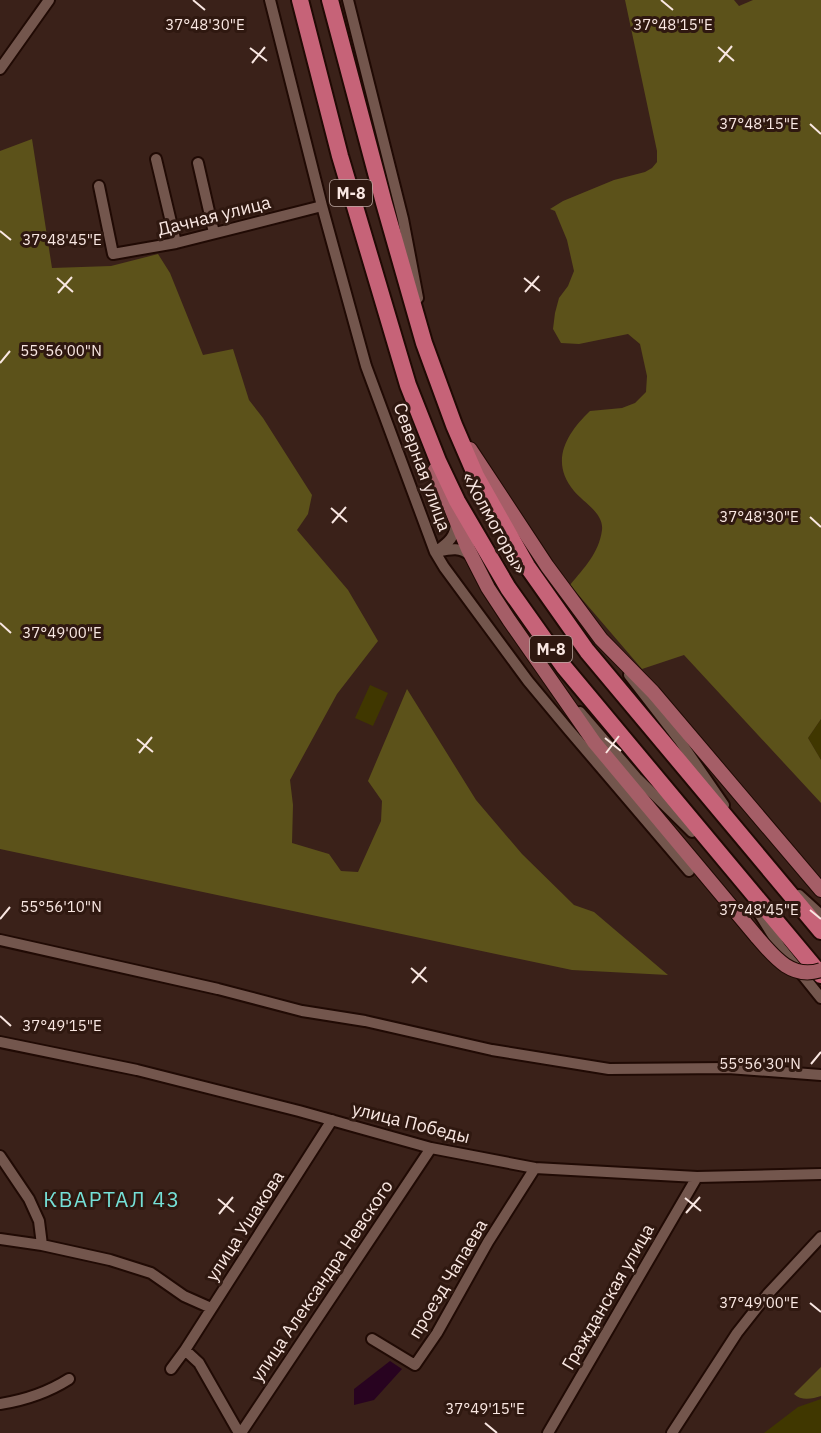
<svg xmlns="http://www.w3.org/2000/svg" width="821" height="1433" font-family="'IBM Plex Sans',sans-serif">
<style>
.green{fill:#403700}
.forest{fill:#5c521a}
.water{fill:#280320}
.lines{fill:none;stroke-linecap:round;stroke-linejoin:round}
.minor-casing{stroke:#200a04;stroke-width:14}
.major-casing{stroke:#200a04;stroke-width:16}
.highway-casing{stroke:#200a04;stroke-width:20}
.minor{stroke:#73564d;stroke-width:10}
.major{stroke:#a55e67;stroke-width:14}
.highway{stroke:#c66378;stroke-width:16}
.major-bridge-casing{stroke:#200a04;stroke-width:16;stroke-linecap:butt}
.major-bridge{stroke:#a55e67;stroke-width:14}
.ticks{fill:none;stroke:#f9e7e2;stroke-width:2}
.labels{text-anchor:middle;stroke-width:6;stroke-linejoin:round;paint-order:stroke}
.shield{fill:#2f1810;stroke:#bca9a3;stroke-width:1.5}
.shield-label{font-size:16px;font-weight:bold;fill:#f9e7e2}
.street-label{font-size:18px;fill:#f9e7e2;stroke:#2f1810}
.quarter-label{font-size:21px;letter-spacing:1.5px;fill:#75e0d7;stroke:#2f1810}
.ticks-label{font-size:15px;text-anchor:middle;fill:#f9e7e2;stroke:#2f1810;stroke-width:6;stroke-linejoin:round;paint-order:stroke}
</style>
<rect width="100%" height="100%" fill="#3a2119"/>
<!-- green -->
<path class="green" d="M370,685L388,693L373,726L355,718Z
M821,719V760L808,738Z
M821,1399V1433H764L798,1407Z"/>
<!-- forest -->
<path class="forest" d="M625,0H734L739,6L753,0H821V719L808,738L821,760V803L684,655L642,669L570,585C584,568 599,553 602,530C604,513 583,502 574,491C549,461 567,433 590,411L622,408L635,403L646,392L647,376L640,344L628,334L579,344L561,343L553,329L555,313L559,298L568,286L574,271L567,240L555,211L550,209L563,201L614,180L645,172L652,168L657,162V151Z
M32,139L52,268L111,266L158,254L170,273L203,355L233,349L249,400L263,418L312,495L308,514L297,530L348,590L378,641L337,694L290,780L293,805L292,843L329,854L341,871L358,872L381,821L382,801L368,781L407,689L476,800L522,854L574,905L594,912L668,975L572,970L0,849V151Z
M821,1367V1396C812,1399 801,1401 794,1394Z"/>
<!-- water -->
<path class="water" d="M390,1361L402,1369L374,1400L354,1405V1389Z"/>
<g class="lines">
<!-- minor casing -->
<g class="minor-casing">
<path id="minor" d="M270,0L322,206L366,366L435,552L444,567L528,681L568,729L689,871
M348,0L403,219L418,298
M0,69L49,0
M156,159L176,243
M198,163L214,233
M99,186L113,254L176,243L322,206
M438,550C449,542 455,537 456,523
M435,552C450,549 460,546 471,556
M629,675L680,741L724,805
M580,712L637,778L692,832
M799,895L821,915
M754,905L780,947L821,998
M0,940L218,989L302,1011L365,1021L492,1050L609,1069L728,1068L821,1075
M0,1042L137,1070L299,1111L431,1148L535,1168L697,1177L821,1174
M0,1156L29,1199L39,1221L42,1245
M0,1239L42,1245L110,1260L151,1273L184,1296L211,1308
M372,1339L415,1365L437,1333L488,1242L535,1168
M185,1350L332,1120
M171,1369L185,1350L199,1363L239,1433
M0,1404C26,1400 47,1393 69,1379
M241,1433L431,1148
M548,1433L697,1177
M672,1433L737,1333L767,1295L821,1237"/>
</g>
<!-- major casing -->
<g class="major-casing">
<path id="major" d="M470,449L547,566L601,639L653,692L821,890
M435,470L468,549L488,588L509,620L594,742L757,937"/>
</g>
<!-- highway casing -->
<g class="highway-casing">
<path id="highway" d="M300,0L340,156L408,385L438,461L457,501L508,588L564,667L821,975
M330,0L384,203L424,343L454,425L476,476L527,566L587,651L821,931"/>
</g>
<!-- minor -->
<use href="#minor" class="minor"/>
<!-- major -->
<use href="#major" class="major"/>
<!-- highway -->
<use href="#highway" class="highway"/>
<!-- major-bridge casing -->
<g class="major-bridge-casing">
<path id="major-bridge" d="M757,937C774,957 792,980 821,970"/>
</g>
<!-- major-bridge -->
<use href="#major-bridge" class="major-bridge"/>
</g>
<!-- ticks -->
<path class="ticks" d="M193,0L205,10M661,0L673,10M718,47L734,61M250,48L267,61M719,62L732,46M252,63L265,47M810,124L821,134M0,231L11,240M57,278L73,292M524,278L540,291M525,292L539,276M58,293L72,277M0,363L10,351M331,508L347,522M810,517L821,527M332,523L346,507M0,623L11,633M605,738L621,751M137,739L153,752M139,753L152,737M606,753L619,736M810,910L821,919M0,919L10,907M411,968L427,982M412,983L426,967M0,1016L11,1026M811,1064L821,1052M685,1198L701,1211M218,1199L234,1212M686,1213L700,1197M219,1214L233,1197M810,1303L821,1312M485,1423L497,1433"/>
<g class="labels">
<!-- shield labels -->
<g class="shield">
<rect x="330" y="180" width="42" height="26" rx="4.5"/>
<rect x="530" y="636" width="42" height="26" rx="4.5"/>
</g>
<g class="shield-label">
<text x="351" y="199">М-8</text>
<text x="551" y="655">М-8</text>
</g>
<!-- street labels -->
<g class="street-label">
<text transform="translate(214 216) rotate(-14)" y="6">Дачная улица</text>
<text transform="translate(422 467) rotate(70)" y="6">Северная улица</text>
<text transform="translate(494 523) rotate(61)" y="6">«Холмогоры»</text>
<text transform="translate(411 1123) rotate(14)" y="6">улица Победы</text>
<text transform="translate(245 1226) rotate(-57)" y="6">улица Ушакова</text>
<text transform="translate(448 1279) rotate(-59)" y="6">проезд Чапаева</text>
<text transform="translate(322 1281) rotate(-56)" y="6">улица Александра Невского</text>
<text transform="translate(608 1297) rotate(-60)" y="6">Гражданская улица</text>
</g>
<!-- quarter labels -->
<g class="quarter-label">
<text x="112" y="1207">КВАРТАЛ 43</text>
</g>
</g>
<g class="ticks-label">
<text x="205" y="30">37°48'30"E</text>
<text x="673" y="30">37°48'15"E</text>
<text x="759" y="129">37°48'15"E</text>
<text x="62" y="245">37°48'45"E</text>
<text x="61" y="356">55°56'00"N</text>
<text x="759" y="522">37°48'30"E</text>
<text x="62" y="638">37°49'00"E</text>
<text x="61" y="912">55°56'10"N</text>
<text x="759" y="915">37°48'45"E</text>
<text x="62" y="1031">37°49'15"E</text>
<text x="760" y="1069">55°56'30"N</text>
<text x="759" y="1308">37°49'00"E</text>
<text x="485" y="1414">37°49'15"E</text>
</g>
</svg>
